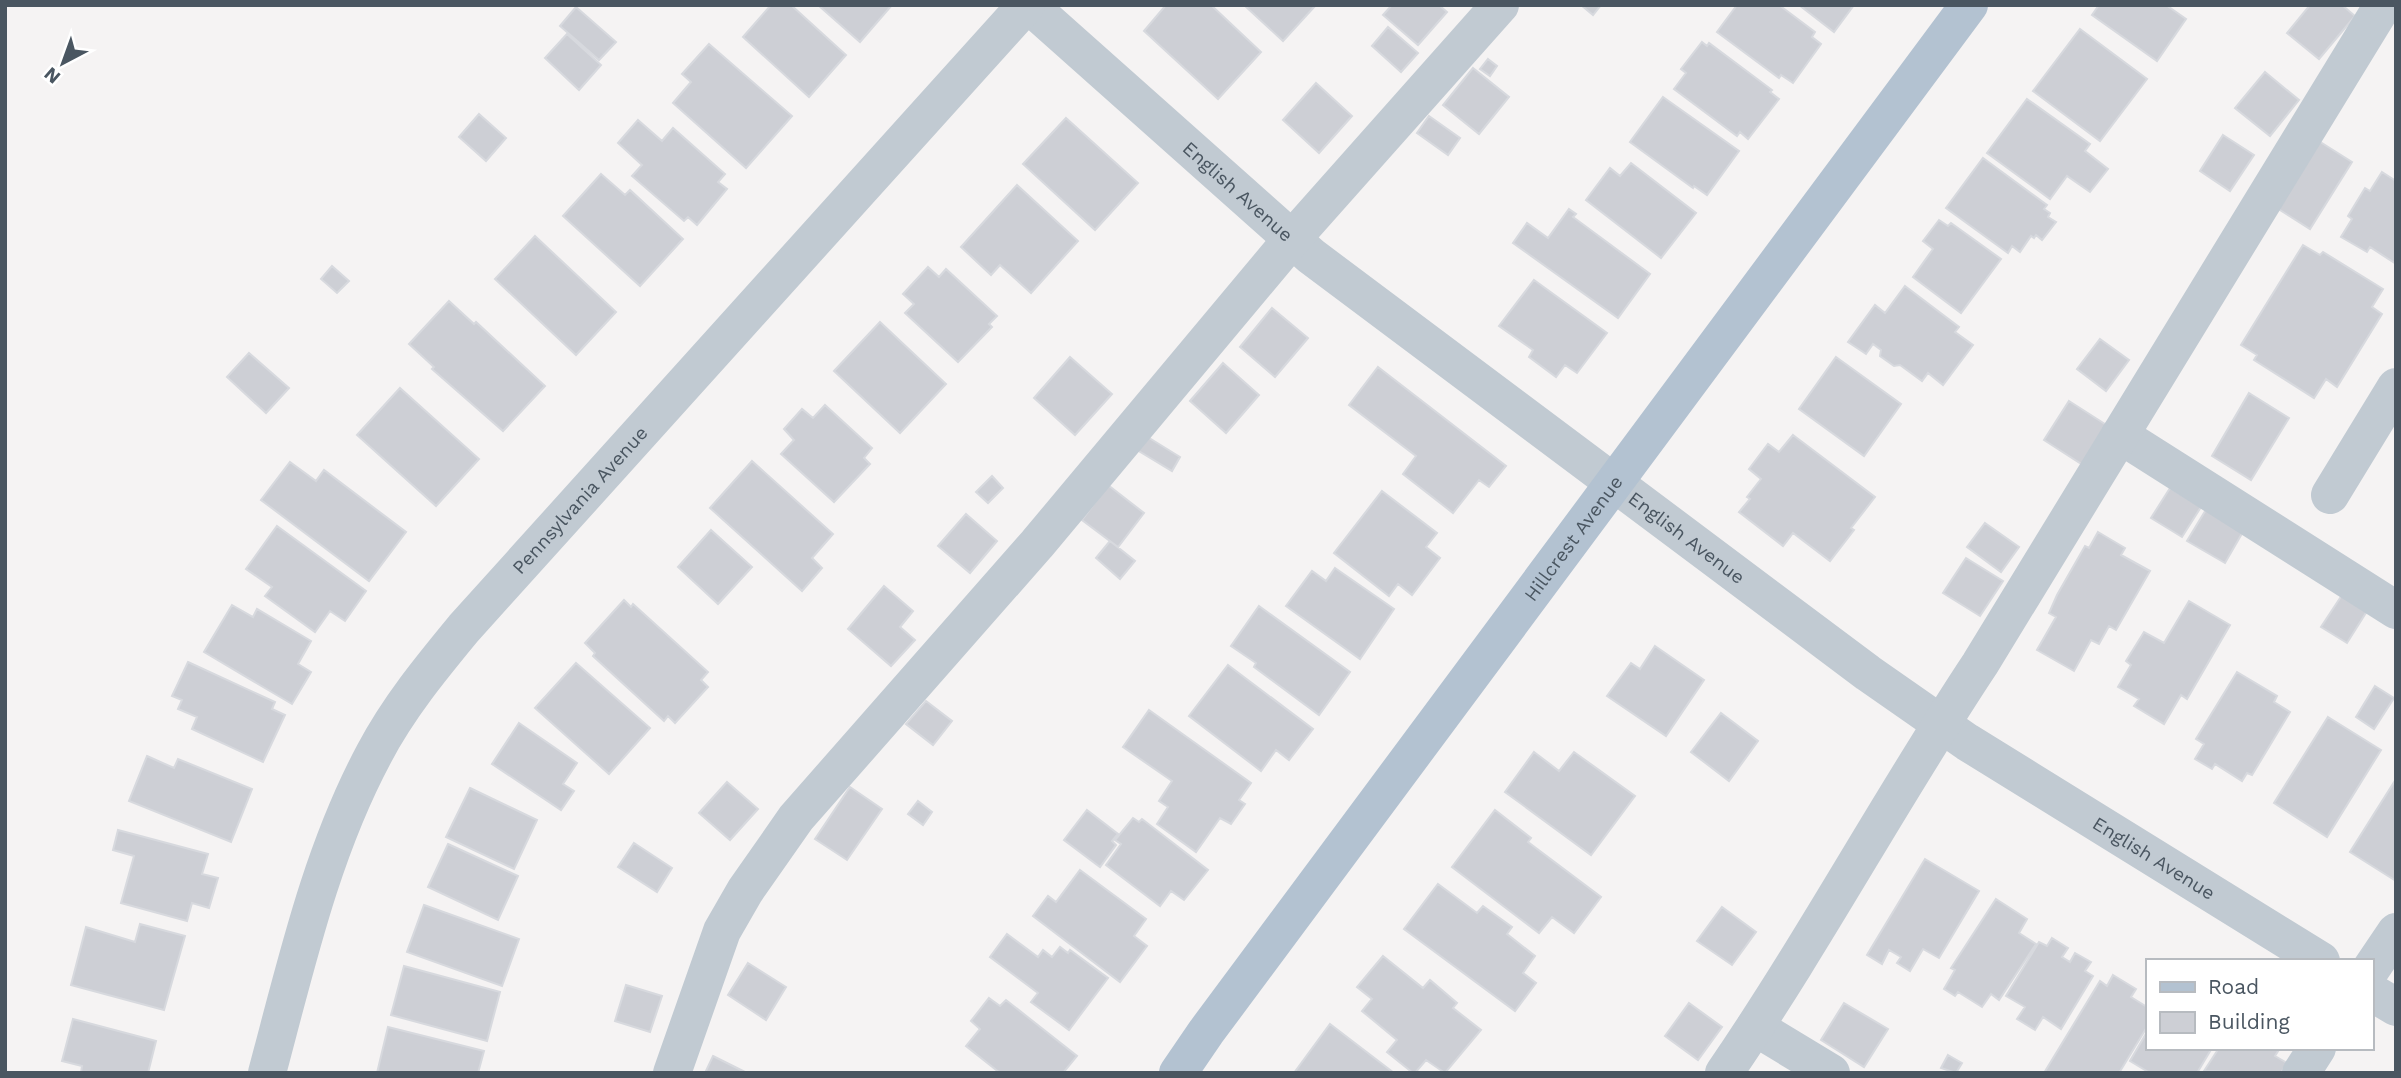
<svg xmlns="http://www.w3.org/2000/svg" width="2401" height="1078" font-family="'Work Sans',sans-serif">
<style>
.building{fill:#cdcfd5;stroke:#d7d9de;stroke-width:2}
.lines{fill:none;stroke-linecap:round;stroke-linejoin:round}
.minor{stroke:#c1cad2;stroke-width:38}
.major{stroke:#b3c2d1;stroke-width:38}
.labels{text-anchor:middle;stroke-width:7;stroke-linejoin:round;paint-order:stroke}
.street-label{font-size:19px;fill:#4a5661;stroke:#fff}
</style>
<rect width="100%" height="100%" fill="#f5f3f3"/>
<!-- building -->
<path class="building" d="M771,5H791L846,55L809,97L743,37Z
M818,5H892L860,42Z
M1166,5H1211L1261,52L1218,99L1144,31Z
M1244,5H1316L1283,41Z
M1392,5H1439L1447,12L1418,45L1383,15Z
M1581,5H1601L1593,15Z
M1737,5H1779L1815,32L1812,37L1821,44L1793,83L1781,75L1779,78L1717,32Z
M1799,5H1854L1834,32Z
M2099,5H2166L2186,19L2157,61L2092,15Z
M2310,5H2342L2355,16L2319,59L2287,33Z
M576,7L616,42L599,60L560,26Z
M1388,27L1418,53L1401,72L1372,46Z
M2080,29L2147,79L2100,141L2033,91Z
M567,34L601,65L579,90L545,58Z
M1702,42L1707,46L1709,43L1772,90L1770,92L1779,99L1748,139L1740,132L1737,136L1674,89L1686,73L1681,69Z
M709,44L792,116L746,168L673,103L691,82L682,74Z
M1488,59L1497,66L1490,76L1480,69Z
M1473,68L1509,97L1479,134L1443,105Z
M2265,72L2299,100L2270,136L2235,108Z
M1316,83L1352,116L1319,153L1283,120Z
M1663,97L1739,151L1707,195L1694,186L1693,188L1630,142Z
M2027,99L2090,144L2085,151L2108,169L2090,192L2067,176L2050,199L1987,153Z
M479,114L506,138L486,161L459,137Z
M1429,116L1460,138L1448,155L1417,133Z
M1066,118L1138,183L1095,230L1023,164Z
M638,120L662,141L673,128L725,174L718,182L727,189L697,225L688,217L684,221L632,176L642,165L618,143Z
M2223,135L2254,155L2230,191L2200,171Z
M2314,138L2352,162L2310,229L2272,205Z
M1983,158L2047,205L2044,209L2050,213L2048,217L2056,222L2042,240L2036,235L2034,238L2031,236L2020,252L2012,246L2008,253L1946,208Z
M1631,163L1696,213L1661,258L1586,200L1610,168L1620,176Z
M2382,172L2396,181V264L2370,247L2367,252L2341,237L2352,219L2348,216L2365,188L2370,191Z
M601,174L625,195L630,190L683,239L640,286L563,216Z
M1017,185L1078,241L1031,293L1000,265L991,275L961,247Z
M1569,209L1576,214L1573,217L1650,274L1618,318L1513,243L1527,223L1548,238Z
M1939,220L1948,226L1951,223L2001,259L1961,313L1913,277L1933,249L1923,241Z
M535,236L616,312L576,355L495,279Z
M2303,245L2320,255L2323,252L2383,289L2372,307L2382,314L2337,387L2326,379L2314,398L2254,360L2257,355L2241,345Z
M332,266L349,281L337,293L321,279Z
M928,267L939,277L946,269L997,316L989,324L992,327L958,362L905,313L914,304L903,294Z
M1534,280L1607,333L1577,373L1565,365L1556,377L1529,357L1533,350L1499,326Z
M1905,286L1959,327L1955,332L1973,345L1943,385L1928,373L1922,381L1900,365L1894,366L1880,356L1881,350L1873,344L1866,354L1848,342L1875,305L1885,313Z
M449,301L474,324L476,322L545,386L503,431L432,369L434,367L409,344Z
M1272,308L1308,338L1275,377L1240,347Z
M880,322L946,384L900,433L834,371Z
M2100,339L2129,360L2106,391L2077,369Z
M249,353L289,388L266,413L227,377Z
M1070,357L1112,394L1075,435L1034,398Z
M1836,357L1901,404L1864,456L1799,409Z
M1223,363L1259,395L1226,433L1190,401Z
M1378,367L1506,466L1489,487L1479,480L1453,513L1403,474L1416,456L1349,405Z
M400,388L479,459L436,506L357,435Z
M2249,393L2289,418L2251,480L2212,456Z
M2069,401L2108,426L2083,465L2044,440Z
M825,405L872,448L864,458L870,464L834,502L781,454L794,440L784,429L802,409L813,418Z
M1793,435L1875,497L1851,528L1854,530L1830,561L1793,533L1783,546L1739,512L1750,499L1747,497L1761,479L1749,469L1768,444L1779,452Z
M1146,436L1180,457L1172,471L1137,450Z
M752,461L833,534L812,558L822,568L802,591L710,508Z
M290,462L316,481L324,470L406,532L369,581L261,500Z
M992,476L1003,488L988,503L976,492Z
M1108,485L1144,513L1118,547L1082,520Z
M2170,488L2201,507L2182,537L2151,518Z
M1382,491L1437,533L1426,547L1440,558L1412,595L1398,584L1389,596L1334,553Z
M2207,508L2244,530L2225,563L2187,541Z
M966,514L997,541L970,573L938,546Z
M1985,523L2019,547L2001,572L1967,547Z
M277,526L366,591L345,621L330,611L315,632L265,596L272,587L246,569Z
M711,530L752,567L718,604L678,567Z
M2098,532L2125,548L2121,555L2150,571L2116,630L2109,626L2099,644L2091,640L2074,671L2037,650L2056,617L2049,613L2057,595L2085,546L2089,548Z
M1110,541L1135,561L1120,579L1096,558Z
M1966,558L2003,581L1980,616L1943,593Z
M1335,568L1394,609L1360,659L1286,606L1312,571L1326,581Z
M884,586L913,611L900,627L915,640L891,666L848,629Z
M2344,592L2369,608L2347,643L2321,627Z
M624,600L631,607L633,604L708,672L701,680L708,687L675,723L668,716L664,721L593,656L595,653L585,643Z
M2189,601L2230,625L2187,699L2181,695L2164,724L2134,706L2139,699L2118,687L2131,665L2126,661L2144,632L2164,643Z
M232,605L253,617L257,609L311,641L298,664L311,672L292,704L204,652Z
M1259,606L1350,672L1319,715L1254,667L1256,663L1231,646Z
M1655,646L1704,680L1666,736L1607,696L1631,663L1640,669Z
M188,662L275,702L272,709L285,715L263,762L192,729L197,717L178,709L182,700L172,696Z
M576,663L650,728L609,774L535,708Z
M1228,665L1313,729L1289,760L1276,750L1261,771L1189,716Z
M2237,672L2277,696L2274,702L2290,712L2252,775L2247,773L2242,781L2215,764L2212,769L2195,759L2204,744L2196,739Z
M2375,686L2394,698L2374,729L2356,717Z
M926,701L952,721L933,745L906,724Z
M1149,710L1251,783L1239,800L1245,804L1231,824L1220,818L1196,852L1157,824L1168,807L1159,801L1172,781L1123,747Z
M1721,713L1758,741L1729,781L1691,752Z
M2328,717L2381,750L2327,837L2274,803Z
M519,723L577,763L563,784L574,791L561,810L492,764Z
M1534,752L1559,771L1574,752L1635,796L1591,855L1505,792Z
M147,756L174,768L178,759L252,789L231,842L129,801Z
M2396,779V881L2350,852Z
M727,782L758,809L730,840L699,813Z
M850,787L882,809L847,860L815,839Z
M470,788L537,820L514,869L446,837Z
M918,801L932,812L923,825L908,814Z
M1087,810L1118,834L1112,841L1116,845L1100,867L1064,840Z
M1495,810L1531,838L1528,842L1601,897L1574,933L1552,917L1539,933L1452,867Z
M1133,818L1139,822L1142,819L1208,870L1184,900L1171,891L1160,906L1106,865L1121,844L1115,840Z
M118,830L208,854L202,874L218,878L209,908L192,903L187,921L121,903L134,856L113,850Z
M634,843L672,868L657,892L618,867Z
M448,844L518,876L498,920L428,887Z
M1925,859L1979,891L1939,958L1923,949L1910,971L1897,963L1901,957L1889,950L1882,964L1867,955Z
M1080,870L1146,919L1134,936L1147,946L1120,982L1033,916L1048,896L1056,902Z
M1438,884L1477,913L1483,906L1512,927L1507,934L1535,956L1523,973L1536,983L1515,1011L1404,929Z
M1996,899L2027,919L2019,933L2036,944L1999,1000L1991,994L1982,1007L1958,992L1955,996L1944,989L1955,970L1951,968Z
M424,905L519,939L502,986L407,952Z
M1722,907L1756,932L1732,965L1697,941Z
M140,924L185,936L164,1010L71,985L86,927L135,942Z
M1007,934L1038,957L1043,950L1052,957L1060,947L1068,953L1070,950L1108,978L1069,1030L1031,1002L1038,993L990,957Z
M2052,938L2068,948L2062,957L2070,962L2075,953L2091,962L2085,971L2093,976L2061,1029L2043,1017L2035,1030L2017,1019L2025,1007L2006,996L2039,942L2047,946Z
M1383,956L1423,988L1430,980L1457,1003L1453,1008L1481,1030L1445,1073L1426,1060L1415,1073H1413L1387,1052L1397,1040L1362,1011L1372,999L1357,987Z
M748,963L786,987L766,1020L728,995Z
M404,966L500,992L487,1041L391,1015Z
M2113,975L2136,989L2131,997L2147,1007V1027L2119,1073H2044L2100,981L2107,986Z
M626,985L662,996L650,1032L615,1021Z
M989,998L1000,1006L1006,1000L1077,1056L1063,1073H1000L966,1046L980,1029L971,1021Z
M1689,1003L1722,1027L1698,1060L1665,1036Z
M1844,1003L1888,1029L1864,1067L1821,1040Z
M73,1019L156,1041L148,1073H81L82,1066L62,1061Z
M1330,1024L1394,1073H1294Z
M388,1027L484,1051L478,1073H377Z
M2147,1032V1048H2212L2197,1073H2150L2130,1061Z
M2219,1048H2280L2275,1056L2287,1063L2281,1073L2204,1071Z
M1948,1055L1962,1063L1956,1073L1941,1068Z
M713,1056L747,1073H705Z"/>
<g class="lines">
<!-- minor -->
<g class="minor">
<path id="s1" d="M1029,5L1311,256L1868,673L1967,742L2321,961"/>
<path d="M2120,435L2396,610"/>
<path d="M2330,495L2396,387"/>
<path d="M2371,969L2396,932"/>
<path d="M2371,992L2396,1007"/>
<path d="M1755,1027L1831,1073"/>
<path id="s2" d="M267,1073C296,965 321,853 374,754C398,708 431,668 464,628L1026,5"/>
<path d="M672,1073L722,931L745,891L796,818L1037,544L1292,239L1500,5"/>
<path d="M1724,1073C1815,940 1891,798 1980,664L2383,5"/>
<path d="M2301,1073L2317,1048"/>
</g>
<!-- major -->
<path class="major" id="s3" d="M1178,1073L1206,1032L1969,5"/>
</g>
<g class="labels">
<!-- street labels -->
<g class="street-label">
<text dy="7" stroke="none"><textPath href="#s1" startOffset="280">English Avenue</textPath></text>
<text dy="7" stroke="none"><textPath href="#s2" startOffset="665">Pennsylvania Avenue</textPath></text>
<text dy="7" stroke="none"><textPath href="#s1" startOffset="847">English Avenue</textPath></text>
<text dy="7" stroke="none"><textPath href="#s3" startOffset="665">Hillcrest Avenue</textPath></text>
<text dy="7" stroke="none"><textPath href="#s1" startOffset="1414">English Avenue</textPath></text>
</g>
</g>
<!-- border -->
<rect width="2401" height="1078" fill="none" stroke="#4a5661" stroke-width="14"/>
<!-- legend -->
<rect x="2146" y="959" width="228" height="91" fill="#ffffff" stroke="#b7bbc0" stroke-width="2"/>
<rect x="2160" y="982" width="35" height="10" fill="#b3c2d1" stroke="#b7bbc0" stroke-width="2"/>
<text x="2208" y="994" font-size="21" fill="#4a5661">Road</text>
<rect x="2160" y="1012" width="35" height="21" fill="#cdcfd5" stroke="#b7bbc0" stroke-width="2"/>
<text x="2208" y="1029" font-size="21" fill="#4a5661">Building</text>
<!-- north arrow -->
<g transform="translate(63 63) rotate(221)" stroke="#ffffff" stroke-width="5" paint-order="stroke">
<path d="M0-5L12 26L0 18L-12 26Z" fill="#4a5661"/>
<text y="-10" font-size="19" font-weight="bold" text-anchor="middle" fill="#4a5661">N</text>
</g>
</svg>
